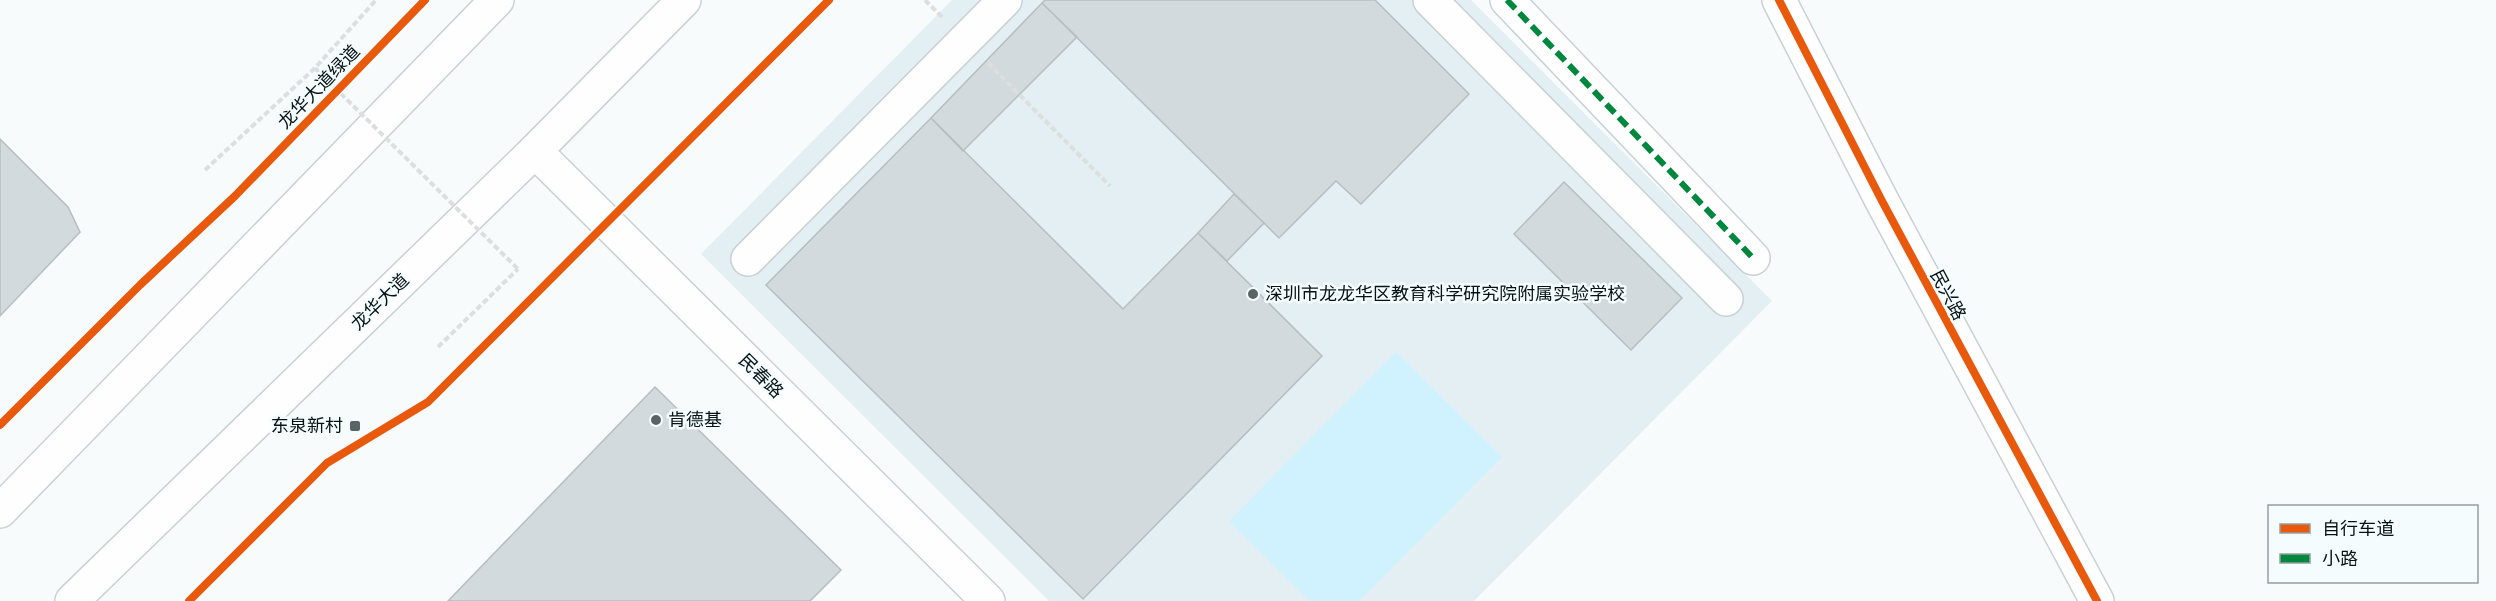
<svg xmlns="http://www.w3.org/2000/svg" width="2496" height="601" font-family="'Asap Condensed','Noto Sans SC',sans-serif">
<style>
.built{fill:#e4eff3}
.grass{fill:#cff2fe}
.building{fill:#d2dadd;stroke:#b6bec0;stroke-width:1.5}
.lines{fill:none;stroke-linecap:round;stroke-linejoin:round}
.minor-casing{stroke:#c8d1d3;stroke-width:36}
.major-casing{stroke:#c8d1d3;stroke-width:36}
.path{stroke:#dddede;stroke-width:4;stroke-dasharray:6 3;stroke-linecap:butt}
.minor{stroke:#fefeff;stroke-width:33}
.major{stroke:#fefeff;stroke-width:33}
.path-bridge{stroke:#dddede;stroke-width:4;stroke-dasharray:6 3;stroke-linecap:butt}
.quiet{stroke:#00873e;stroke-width:6;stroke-dasharray:12 6;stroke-linecap:butt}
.cycleway-casing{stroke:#f5fcfe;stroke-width:11}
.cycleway{stroke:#e8590c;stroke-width:8}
.poi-dot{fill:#5a6466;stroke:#f5fcfe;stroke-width:2}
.labels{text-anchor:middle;stroke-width:5;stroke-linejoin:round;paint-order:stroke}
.street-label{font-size:18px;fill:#061216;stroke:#f5fcfe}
.poi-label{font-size:18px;fill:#061216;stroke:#f5fcfe;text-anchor:start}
</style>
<rect width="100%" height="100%" fill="#f7fbfc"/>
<!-- built -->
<path class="built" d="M952,0H1471L1772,301L1474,601H1049L701,254Z"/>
<!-- grass -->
<path class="grass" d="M1396,352L1502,457L1359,601H1310L1229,521Z"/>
<!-- building -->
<path class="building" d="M1045,0H1375L1469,94L1361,204L1336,181L1279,238L1042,3Z
M1042,3L1077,37L963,151L931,118Z
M931,118L1123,309L1198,233L1322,356L1083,599L766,285Z
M0,139L68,207L80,232L0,316Z
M1564,182L1682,298L1631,350L1514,234Z
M1234,194L1264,223L1227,261L1198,233Z
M655,387L841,570L810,601H448Z"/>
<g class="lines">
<!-- minor casing -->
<g class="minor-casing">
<path id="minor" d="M1430,0L1726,299
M1507,0L1753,258
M1779,0L1882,201L2097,601
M535,151L988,601
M748,259L1005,0"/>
</g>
<!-- major casing -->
<g class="major-casing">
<path id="major" d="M0,511L497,0
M72,601L535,151L684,0"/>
</g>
<!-- path -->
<path class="path" d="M925,0L942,17
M988,63L1110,186
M205,170L315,68L376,0
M438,347L518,269"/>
<!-- minor -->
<use href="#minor" class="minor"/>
<!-- major -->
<use href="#major" class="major"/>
<!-- path-bridge -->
<path class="path-bridge" d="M315,68L518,269"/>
<!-- quiet -->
<path class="quiet" d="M1507,0L1753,258"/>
<!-- cycleway casing -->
<g class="cycleway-casing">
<path id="cycleway" d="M1779,0L1882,201L2097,601
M0,425L140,285L235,196L425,0
M189,601L327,463L428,402L829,0"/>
</g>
<!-- cycleway -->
<use href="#cycleway" class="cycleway"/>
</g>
<!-- markers -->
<g class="poi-dot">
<circle cx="1253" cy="294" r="6"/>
<circle cx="656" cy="420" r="6"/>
<rect x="349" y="420" width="12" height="12" rx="3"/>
</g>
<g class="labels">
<!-- street labels -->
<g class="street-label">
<text transform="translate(319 87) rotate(-46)" y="6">龙华大道绿道</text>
<text transform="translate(1948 295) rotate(62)" y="6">民兴路</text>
<text transform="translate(380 302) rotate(-44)" y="6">龙华大道</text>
<text transform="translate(761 376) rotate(45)" y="6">民春路</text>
</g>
<!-- poi labels -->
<g class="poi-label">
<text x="1265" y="300">深圳市龙龙华区教育科学研究院附属实验学校</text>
<text x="668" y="426">肯德基</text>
<text x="343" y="432" text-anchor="end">东泉新村</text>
</g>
</g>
<!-- legend -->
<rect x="2268" y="505" width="210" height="78" fill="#f5fcfe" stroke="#959ea1" stroke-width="1.5"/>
<rect x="2280" y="524" width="30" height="9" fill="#e8590c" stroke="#959ea1" stroke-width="1.5"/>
<text x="2322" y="535" font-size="18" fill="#061216">自行车道</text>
<rect x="2280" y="554" width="30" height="9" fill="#00873e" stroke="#959ea1" stroke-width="1.5"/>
<text x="2322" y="565" font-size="18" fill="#061216">小路</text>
</svg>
